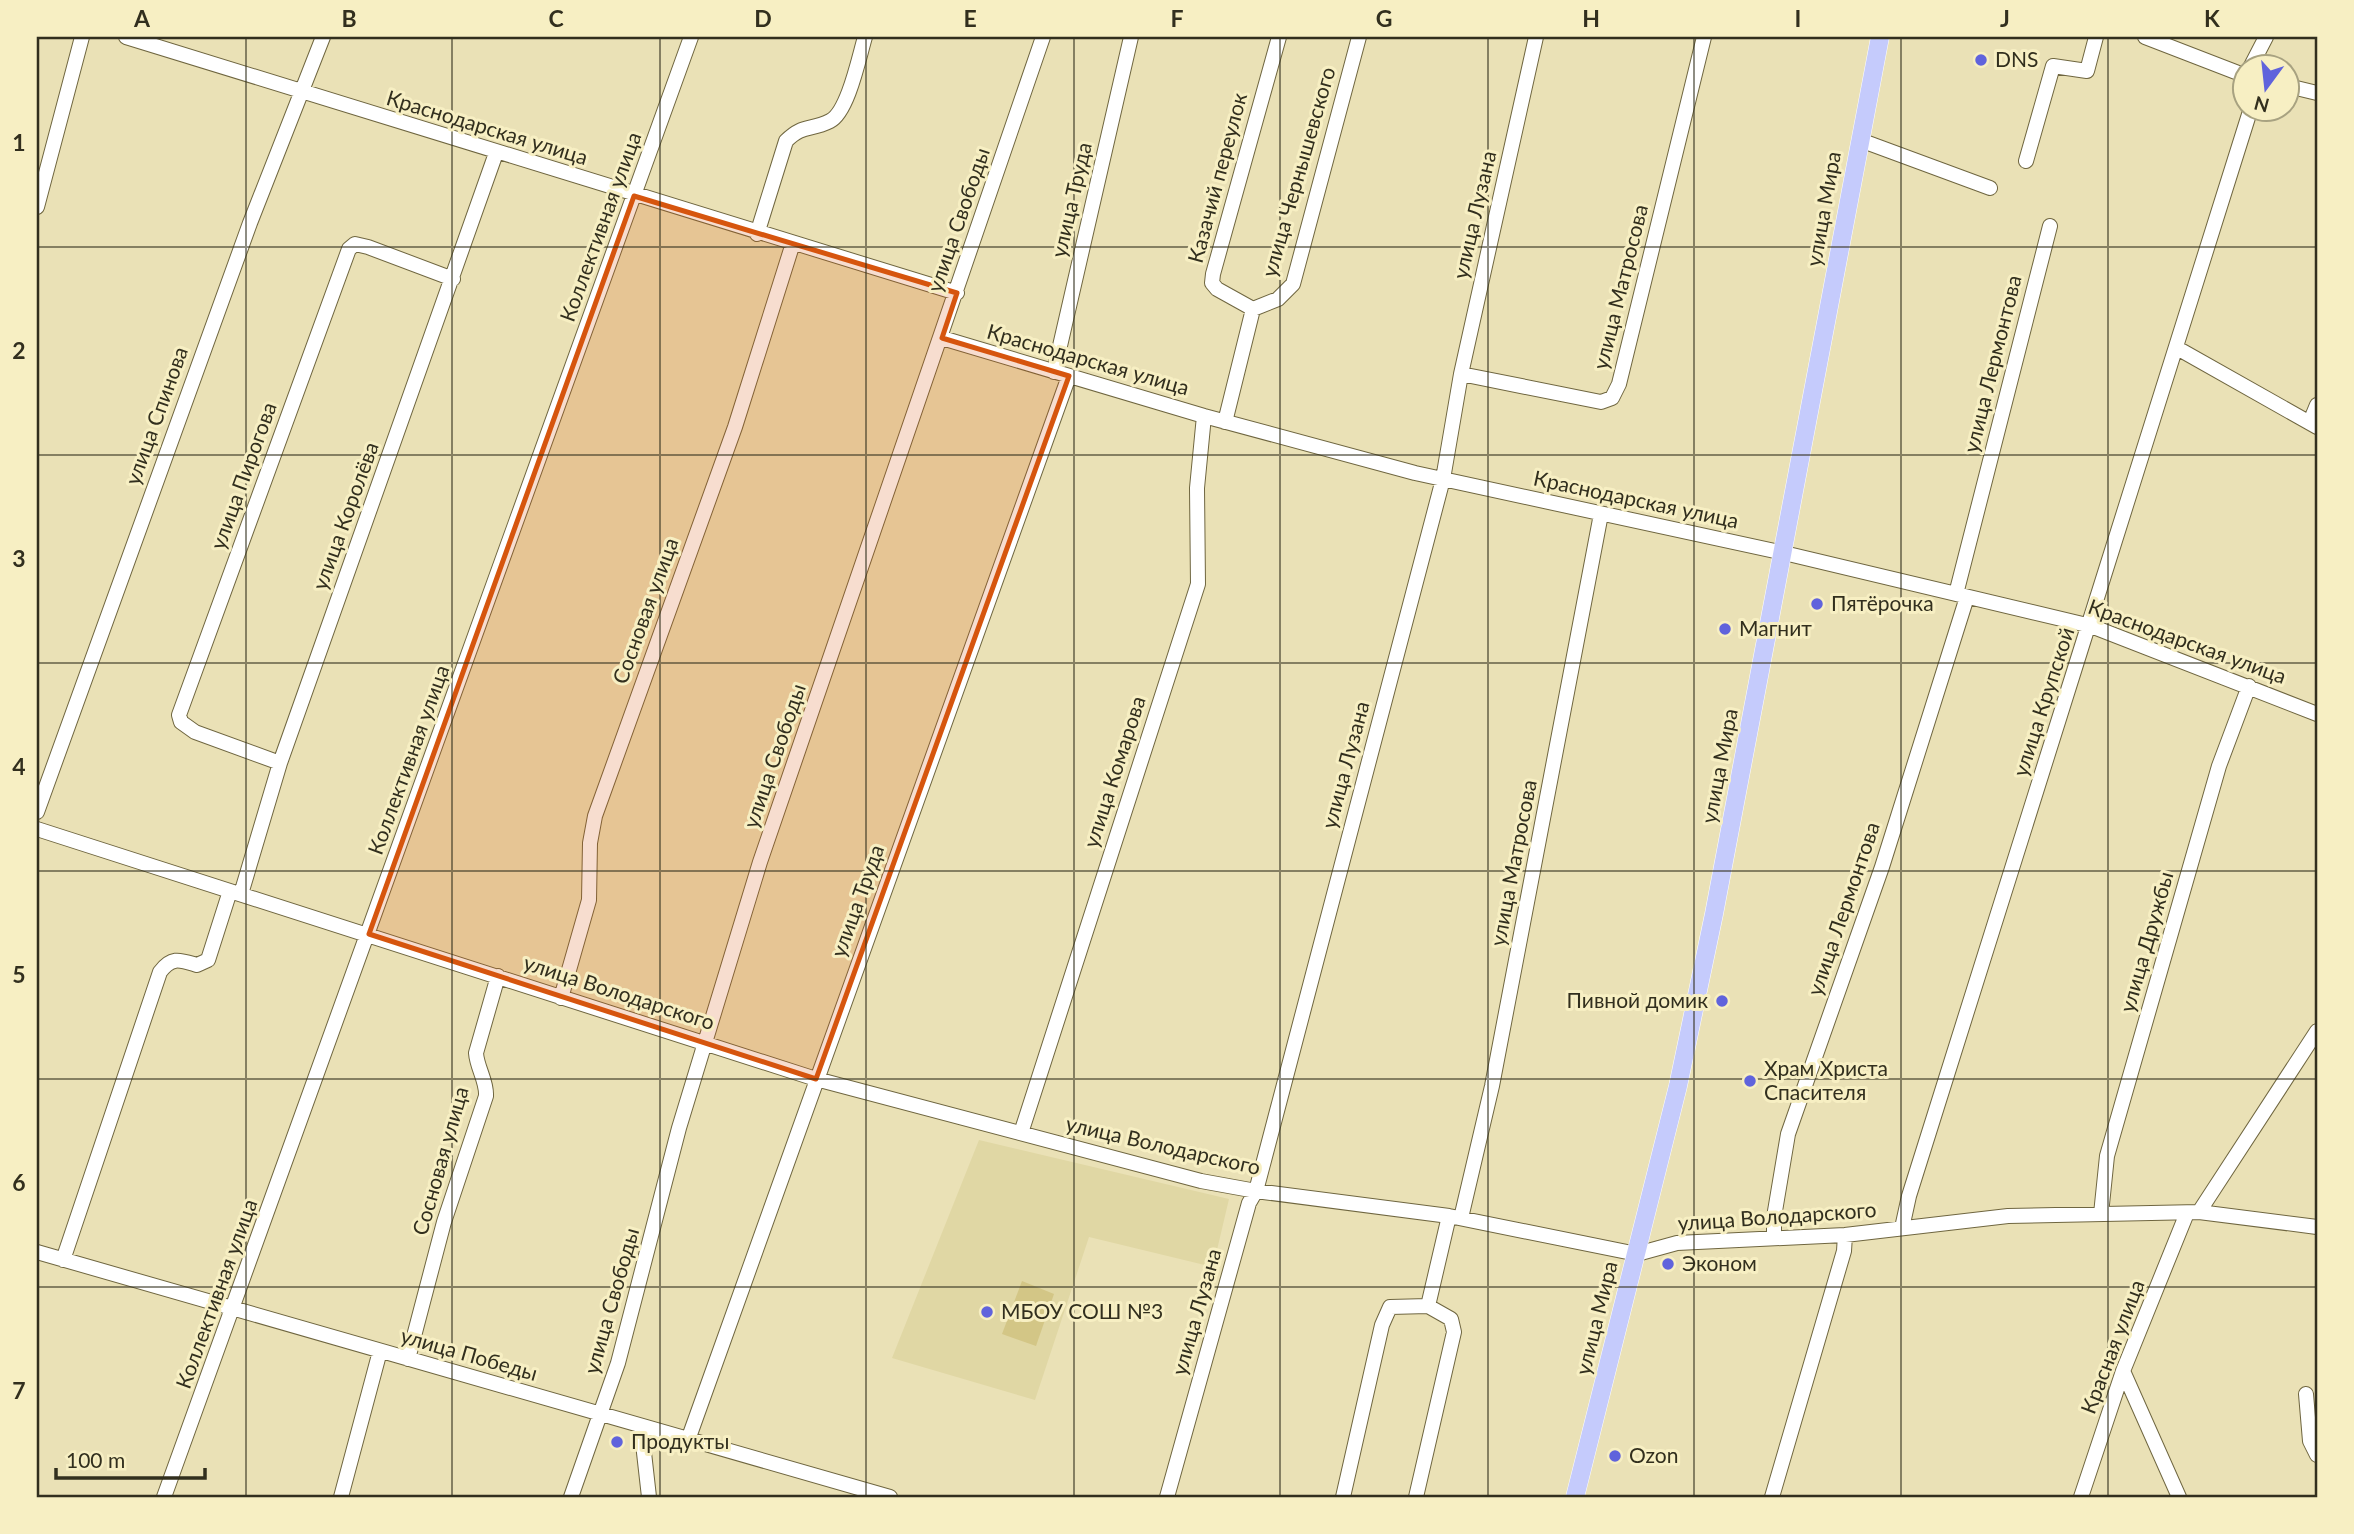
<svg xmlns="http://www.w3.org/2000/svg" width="2354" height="1534" font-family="Lato,sans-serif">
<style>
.built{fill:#e0d7a4}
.green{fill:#d3c686}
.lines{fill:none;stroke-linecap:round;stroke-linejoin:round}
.minor-casing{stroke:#6f6640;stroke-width:16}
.major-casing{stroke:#fff;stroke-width:19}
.minor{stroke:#fff;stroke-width:14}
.major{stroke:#c5cbfc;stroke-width:18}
.marked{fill:#d6550e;fill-opacity:0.2;stroke:#d6550e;stroke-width:5;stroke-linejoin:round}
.grid{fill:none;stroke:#322f1e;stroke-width:2;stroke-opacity:0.55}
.poi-dot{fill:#6063dc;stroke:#f7efc3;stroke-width:2.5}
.labels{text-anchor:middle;stroke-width:6;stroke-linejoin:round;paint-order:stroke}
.poi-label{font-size:21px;fill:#322f1e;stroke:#f7efc3;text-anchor:start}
.street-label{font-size:21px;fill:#322f1e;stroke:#f7efc3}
.neatline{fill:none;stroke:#322f1e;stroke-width:2.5}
.grid-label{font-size:23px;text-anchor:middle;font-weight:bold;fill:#322f1e}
</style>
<rect width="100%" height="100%" fill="#eae1b6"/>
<!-- built -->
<path class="built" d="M979,1140L1229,1199L1213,1267L1089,1237L1035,1400L892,1358Z"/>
<!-- green -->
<path class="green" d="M1022,1281L1054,1294L1036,1346L1002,1334Z"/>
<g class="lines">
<!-- minor casing -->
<g class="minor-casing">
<path id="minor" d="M126,37L957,293
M2145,37L2246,76
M2251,66L2266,37
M2288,86L2317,93
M1860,140L1990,188
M2026,161L2053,66L2087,71L2096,37
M37,207L82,37
M757,234L786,141C803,124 810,131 830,121C848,112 859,57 865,37
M1253,309L1278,299L1293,284L1359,37
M1253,309L1217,289L1212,283L1213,274L1279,37
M942,338L1204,416L1415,473L1784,553L2091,626L2317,714
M2177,348L2317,427
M1054,372L1131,37
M1461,374L1601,402L1612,398L1619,384L1704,37
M1225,422L1253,309
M2310,422L2317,405
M1956,594L2050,226
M280,763L195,732L181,722L179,715L349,249L355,244L368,247L453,279
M37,812L250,223L323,37
M37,829L816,1079L1201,1181L1256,1191L1449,1216L1637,1254L1677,1243L1845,1235L2008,1216L2199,1212L2317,1227
M241,894L280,763L496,153
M561,998L589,900L590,843L595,816L735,427L793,243
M1021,1133L1198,584L1197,488L1204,416
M2199,1212L2317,1031
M2101,1214L2107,1156L2219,766L2249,686
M1461,1218L1492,1086L1601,514
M1902,1228L1909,1196C2022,833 2138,471 2251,108
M1774,1238V1217L1788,1134L1882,867L1967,597
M37,1252L890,1497
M63,1260L160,972C172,956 180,960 197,965L208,960L230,891
M408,1359L444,1222L486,1096C487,1081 477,1068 476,1053L498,976
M2123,1371L2179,1497
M2306,1394L2310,1441L2317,1455
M641,1426L649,1497
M688,1440L1069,376
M164,1497L691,37
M341,1497L380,1351
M571,1497L618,1363L679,1128L760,862L1043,37
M1167,1497L1249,1203L1256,1191L1443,479L1461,374L1536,37
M1343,1497L1382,1325L1390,1307L1428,1306L1449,1216
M1416,1497L1454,1332L1451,1319L1428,1306
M1772,1497L1844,1251L1845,1235
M2081,1497L2123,1371L2187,1213"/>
</g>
<!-- major casing -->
<g class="major-casing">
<path id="major" d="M1575,1497L1678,1086L1714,914L1880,37"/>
</g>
<!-- minor -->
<use href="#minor" class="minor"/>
<!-- major -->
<use href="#major" class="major"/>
</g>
<!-- marked area -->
<path class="marked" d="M634,196L957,293L942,338L1069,376L816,1079L369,934Z"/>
<!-- grid -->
<path class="grid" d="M246,37V1497M452,37V1497M660,37V1497M866,37V1497M1074,37V1497M1280,37V1497M1488,37V1497M1694,37V1497M1901,37V1497M2108,37V1497M37,247H2317M37,455H2317M37,663H2317M37,871H2317M37,1079H2317M37,1287H2317"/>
<!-- markers -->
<g class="poi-dot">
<circle cx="1981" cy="60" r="7"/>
<circle cx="1817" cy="604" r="7"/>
<circle cx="1725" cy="629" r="7"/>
<circle cx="1722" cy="1001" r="7"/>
<circle cx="1750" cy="1081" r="7"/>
<circle cx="1668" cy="1264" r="7"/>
<circle cx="987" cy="1312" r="7"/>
<circle cx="617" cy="1442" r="7"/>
<circle cx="1615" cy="1456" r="7"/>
</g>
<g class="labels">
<!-- poi labels -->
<g class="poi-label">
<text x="1995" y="67">DNS</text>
<text x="1831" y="611">Пятёрочка</text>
<text x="1739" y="636">Магнит</text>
<text x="1708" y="1008" text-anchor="end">Пивной домик</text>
<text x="1764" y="1076">Храм Христа<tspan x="1764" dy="24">Спасителя</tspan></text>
<text x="1682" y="1271">Эконом</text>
<text x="1001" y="1319">МБОУ СОШ №3</text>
<text x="631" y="1449">Продукты</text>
<text x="1629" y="1463">Ozon</text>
</g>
<!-- street labels -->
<g class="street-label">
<text transform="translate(487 128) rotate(17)" y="7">Краснодарская улица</text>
<text transform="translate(1299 172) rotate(-74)" y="7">улица Чернышевского</text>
<text transform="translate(1218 178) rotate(-75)" y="7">Казачий переулок</text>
<text transform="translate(1072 200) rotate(-77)" y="7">улица Труда</text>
<text transform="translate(1824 209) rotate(-80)" y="7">улица Мира</text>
<text transform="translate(1475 215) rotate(-77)" y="7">улица Лузана</text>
<text transform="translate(959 220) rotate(-71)" y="7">улица Свободы</text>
<text transform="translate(601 227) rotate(-70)" y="7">Коллективная улица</text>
<text transform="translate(1621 287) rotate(-76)" y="7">улица Матросова</text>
<text transform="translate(1088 360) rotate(16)" y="7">Краснодарская улица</text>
<text transform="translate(1993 364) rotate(-76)" y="7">улица Лермонтова</text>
<text transform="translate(157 416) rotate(-70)" y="7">улица Спинова</text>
<text transform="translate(244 476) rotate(-70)" y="7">улица Пирогова</text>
<text transform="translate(1636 500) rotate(12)" y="7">Краснодарская улица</text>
<text transform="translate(346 516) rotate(-70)" y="7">улица Королёва</text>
<text transform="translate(646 611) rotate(-70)" y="7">Сосновая улица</text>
<text transform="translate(2187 642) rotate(20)" y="7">Краснодарская улица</text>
<text transform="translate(2044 702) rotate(-72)" y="7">улица Крупской</text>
<text transform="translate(775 756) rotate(-71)" y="7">улица Свободы</text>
<text transform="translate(409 760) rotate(-70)" y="7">Коллективная улица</text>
<text transform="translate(1346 765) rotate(-75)" y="7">улица Лузана</text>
<text transform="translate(1720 766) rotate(-79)" y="7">улица Мира</text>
<text transform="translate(1115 772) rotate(-72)" y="7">улица Комарова</text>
<text transform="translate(1514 863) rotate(-79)" y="7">улица Матросова</text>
<text transform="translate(858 901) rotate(-70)" y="7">улица Труда</text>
<text transform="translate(1844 909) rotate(-71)" y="7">улица Лермонтова</text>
<text transform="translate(2147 942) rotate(-74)" y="7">улица Дружбы</text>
<text transform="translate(619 993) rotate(18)" y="7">улица Володарского</text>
<text transform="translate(1163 1146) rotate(13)" y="7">улица Володарского</text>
<text transform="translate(441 1161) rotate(-74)" y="7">Сосновая улица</text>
<text transform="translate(1777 1217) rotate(-4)" y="7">улица Володарского</text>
<text transform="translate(217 1294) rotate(-70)" y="7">Коллективная улица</text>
<text transform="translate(612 1301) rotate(-74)" y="7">улица Свободы</text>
<text transform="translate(1197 1312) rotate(-74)" y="7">улица Лузана</text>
<text transform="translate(1597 1318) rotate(-76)" y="7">улица Мира</text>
<text transform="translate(2113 1347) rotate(-69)" y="7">Красная улица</text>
<text transform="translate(469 1355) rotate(16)" y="7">улица Победы</text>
</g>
</g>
<!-- border -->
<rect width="2354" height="1534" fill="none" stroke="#f7efc3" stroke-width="77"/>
<!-- north arrow -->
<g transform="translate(2266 88) rotate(195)"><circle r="33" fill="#f7efc3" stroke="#a8a281" stroke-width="2"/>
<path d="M0-5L12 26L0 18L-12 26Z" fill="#6063dc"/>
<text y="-10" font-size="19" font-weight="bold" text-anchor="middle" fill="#322f1e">N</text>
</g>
<!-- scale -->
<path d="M56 1468v10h149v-10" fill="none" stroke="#322f1e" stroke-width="3.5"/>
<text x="66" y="1468" font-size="21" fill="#322f1e" stroke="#f7efc3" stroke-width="5" paint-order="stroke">100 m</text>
<rect x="38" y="38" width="2278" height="1458" class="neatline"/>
<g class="grid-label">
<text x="142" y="27">A</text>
<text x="349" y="27">B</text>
<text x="556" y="27">C</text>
<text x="763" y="27">D</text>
<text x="970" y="27">E</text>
<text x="1177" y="27">F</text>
<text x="1384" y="27">G</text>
<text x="1591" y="27">H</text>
<text x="1798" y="27">I</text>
<text x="2005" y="27">J</text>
<text x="2212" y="27">K</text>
<text x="19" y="151">1</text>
<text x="19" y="359">2</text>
<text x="19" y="567">3</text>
<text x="19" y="775">4</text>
<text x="19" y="983">5</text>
<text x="19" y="1191">6</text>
<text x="19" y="1399">7</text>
</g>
</svg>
